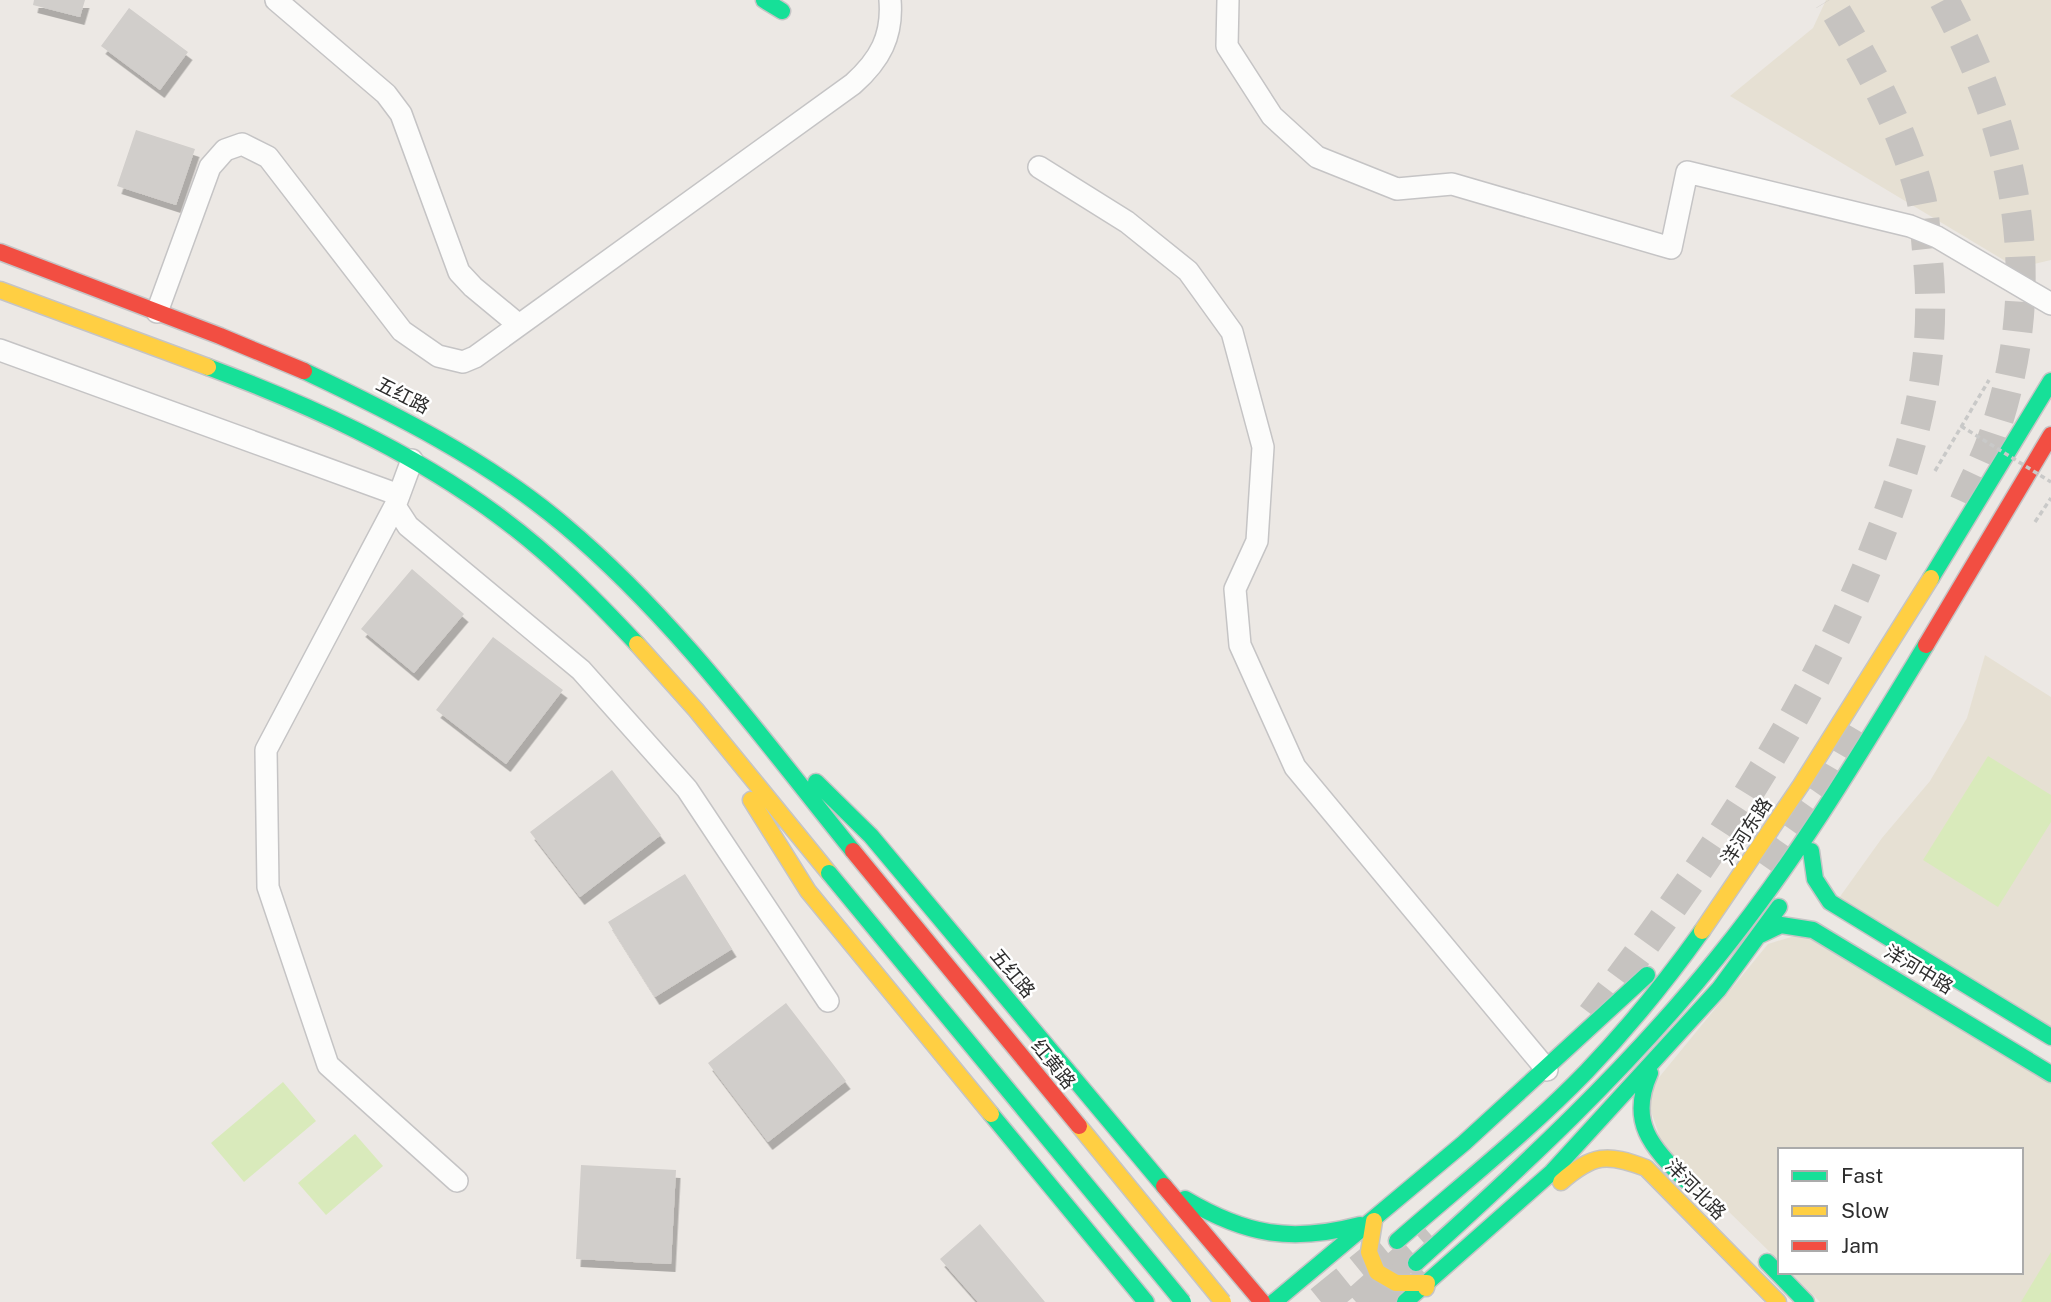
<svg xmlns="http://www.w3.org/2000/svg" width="2051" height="1302" font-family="'Public Sans','Noto Sans SC',sans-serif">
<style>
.education{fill:#e6e0d3}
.pitch{fill:#d9eabb}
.building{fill:#d1cecb;filter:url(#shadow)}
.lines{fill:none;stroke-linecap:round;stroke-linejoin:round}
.secondary-tunnel{stroke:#c6c3c0;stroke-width:30;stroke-dasharray:30 15;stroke-linecap:butt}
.primary-tunnel{stroke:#c6c3c0;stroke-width:33;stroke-dasharray:33 17;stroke-linecap:butt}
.street-casing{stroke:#c5c4c5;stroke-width:24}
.fast-casing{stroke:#c5c4c5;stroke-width:19}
.slow-casing{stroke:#c5c4c5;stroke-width:19}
.jam-casing{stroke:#c5c4c5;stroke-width:19}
.path{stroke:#c9c9c8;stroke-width:3.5;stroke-dasharray:5 3.5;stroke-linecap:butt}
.street{stroke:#fcfcfb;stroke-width:21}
.fast{stroke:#16e098;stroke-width:16}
.slow{stroke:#ffcf43;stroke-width:16}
.jam{stroke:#f24e42;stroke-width:16}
.fast-bridge-casing{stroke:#c6c5c4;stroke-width:19;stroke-linecap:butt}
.slow-bridge-casing{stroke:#c6c5c4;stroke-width:19;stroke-linecap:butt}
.jam-bridge-casing{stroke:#c6c5c4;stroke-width:19;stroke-linecap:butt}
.path-bridge{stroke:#c9c9c8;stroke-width:3.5;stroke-dasharray:5 3.5;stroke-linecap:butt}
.fast-bridge{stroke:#16e098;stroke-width:16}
.slow-bridge{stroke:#ffcf43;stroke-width:16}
.jam-bridge{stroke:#f24e42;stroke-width:16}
.labels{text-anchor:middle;stroke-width:5;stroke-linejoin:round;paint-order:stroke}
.street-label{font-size:19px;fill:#2e2e2e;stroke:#fff}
</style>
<defs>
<filter id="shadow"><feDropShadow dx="4.5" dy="8" stdDeviation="0" flood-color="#0004"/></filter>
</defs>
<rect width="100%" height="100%" fill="#ece8e4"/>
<!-- education -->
<path class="education" d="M1826,0H2051V260L2017,268L1730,96L1813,28Z
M1985,655L2051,697V1026L1839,898L1882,838L1930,781L1967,718Z
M1801,934L2051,1083V1302H1820L1790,1272H2021V1150H1780V1262L1663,1147L1647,1099L1656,1081L1768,944Z"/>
<!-- pitch -->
<path class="pitch" d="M1988,756L2051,795V822L1998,907L1923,860Z
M283,1082L316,1121L244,1182L211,1143Z
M355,1134L383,1166L326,1215L298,1183Z
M2051,1252V1302H2021Z"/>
<!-- building -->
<path class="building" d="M34,0H85L80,17L33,5Z
M129,8L188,52L160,90L101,46Z
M136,130L195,149L176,205L117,186Z
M412,569L464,614L414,673L361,629Z
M493,637L563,690L506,764L436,710Z
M612,770L661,835L580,897L530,832Z
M685,874L732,949L655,997L608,922Z
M786,1003L846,1081L768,1142L708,1063Z
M581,1165L676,1170L671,1264L576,1259Z
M980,1224L1045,1302H978L940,1259Z"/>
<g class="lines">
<!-- secondary-tunnel -->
<path class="secondary-tunnel" d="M1944,0C2018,141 2046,279 1994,434C1985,461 1971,486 1960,512
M1764,866L1816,792L1858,720
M1592,1015C1700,874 1801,728 1869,563C1912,456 1940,367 1927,250C1925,232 1925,211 1920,194C1901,124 1866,61 1829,0
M1356,1302L1431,1235"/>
<!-- primary-tunnel -->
<path class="primary-tunnel" d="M1321,1302L1395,1242
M1370,1302L1416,1263"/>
<!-- street casing -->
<g class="street-casing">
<path id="street" d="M276,0L386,94L401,114L459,272L473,287L519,325
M1228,0L1227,46L1272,116L1317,157L1397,189L1452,184L1671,248L1687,172L1910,226L1937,237L2051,304
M1039,167L1127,222L1188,271L1232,332L1263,447L1257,541L1235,589L1240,645L1295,767L1547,1070
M157,312L210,167L225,150L242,144L268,157L402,331L438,356L463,362L475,357L853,84C880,60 893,36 890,0
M0,350L399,495
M412,460L395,506L408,526L581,670L687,789L828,1001
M395,506L266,750L268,887L328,1065L457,1181"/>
</g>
<!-- fast casing -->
<g class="fast-casing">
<path id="fast" d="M764,0L782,11
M208,367C309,405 409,450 496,514C548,552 593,597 637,644
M304,371C395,414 487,460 564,525C676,619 762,738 853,851
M1931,578L2051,381
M816,782L871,836L1164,1186
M1811,851L1815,879L1830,902L2051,1037
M1760,935L1781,925L1813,930L2051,1074
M1650,1073C1628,1122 1651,1146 1685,1180
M991,1114L1146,1302
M1185,1199C1246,1235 1291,1243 1360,1225
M1397,1241C1461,1185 1528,1132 1587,1071C1629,1027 1667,980 1702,931
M1767,1262L1806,1302
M1416,1263C1522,1167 1627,1070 1717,958C1796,861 1861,752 1926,645
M1274,1302L1464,1143L1647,975
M1405,1302L1552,1172L1719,989L1779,907"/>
</g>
<!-- slow casing -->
<g class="slow-casing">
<path id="slow" d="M0,290L208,367
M637,644L696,710L829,873
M751,800L808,891L991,1114
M1702,931L1801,785L1931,578
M1561,1182C1593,1154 1607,1153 1646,1168L1778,1302
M1374,1221L1369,1252L1377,1272L1396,1283H1427L1426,1288"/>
</g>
<!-- jam casing -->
<g class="jam-casing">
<path id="jam" d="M0,252L220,336L304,371
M1926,645L2051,435
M1164,1186L1262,1302"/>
</g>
<!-- path -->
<path class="path" d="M1935,471L1989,380
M2035,522L2051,498"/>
<!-- street -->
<use href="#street" class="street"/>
<!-- fast -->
<use href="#fast" class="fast"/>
<!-- slow -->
<use href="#slow" class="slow"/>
<!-- jam -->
<use href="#jam" class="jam"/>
<!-- fast-bridge casing -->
<g class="fast-bridge-casing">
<path id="fast-bridge" d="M829,873L1183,1302"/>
</g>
<!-- slow-bridge casing -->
<g class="slow-bridge-casing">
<path id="slow-bridge" d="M1079,1126L1223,1302"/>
</g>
<!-- jam-bridge casing -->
<g class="jam-bridge-casing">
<path id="jam-bridge" d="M853,851L1079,1126"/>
</g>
<!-- path-bridge -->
<path class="path-bridge" d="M1961,426L2051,482"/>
<!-- fast-bridge -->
<use href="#fast-bridge" class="fast-bridge"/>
<!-- slow-bridge -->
<use href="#slow-bridge" class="slow-bridge"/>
<!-- jam-bridge -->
<use href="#jam-bridge" class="jam-bridge"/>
</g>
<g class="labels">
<!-- street labels -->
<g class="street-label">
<text transform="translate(403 395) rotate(27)" y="7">五红路</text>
<text transform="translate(1746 831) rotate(-57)" y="7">洋河东路</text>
<text transform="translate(1919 969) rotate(31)" y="7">洋河中路</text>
<text transform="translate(1013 973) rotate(50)" y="7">五红路</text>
<text transform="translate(1054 1064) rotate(51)" y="7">红黄路</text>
<text transform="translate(1696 1189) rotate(45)" y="7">洋河北路</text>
</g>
</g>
<!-- legend -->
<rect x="1778" y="1148" width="245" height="126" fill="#ffffff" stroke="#ababab" stroke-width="2"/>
<rect x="1792" y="1171" width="35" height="10" fill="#16e098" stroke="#ababab" stroke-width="2"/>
<text x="1841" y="1183" font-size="21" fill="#2e2e2e">Fast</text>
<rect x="1792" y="1206" width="35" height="10" fill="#ffcf43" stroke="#ababab" stroke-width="2"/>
<text x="1841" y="1218" font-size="21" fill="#2e2e2e">Slow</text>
<rect x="1792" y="1241" width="35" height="10" fill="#f24e42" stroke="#ababab" stroke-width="2"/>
<text x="1841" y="1253" font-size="21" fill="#2e2e2e">Jam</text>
</svg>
